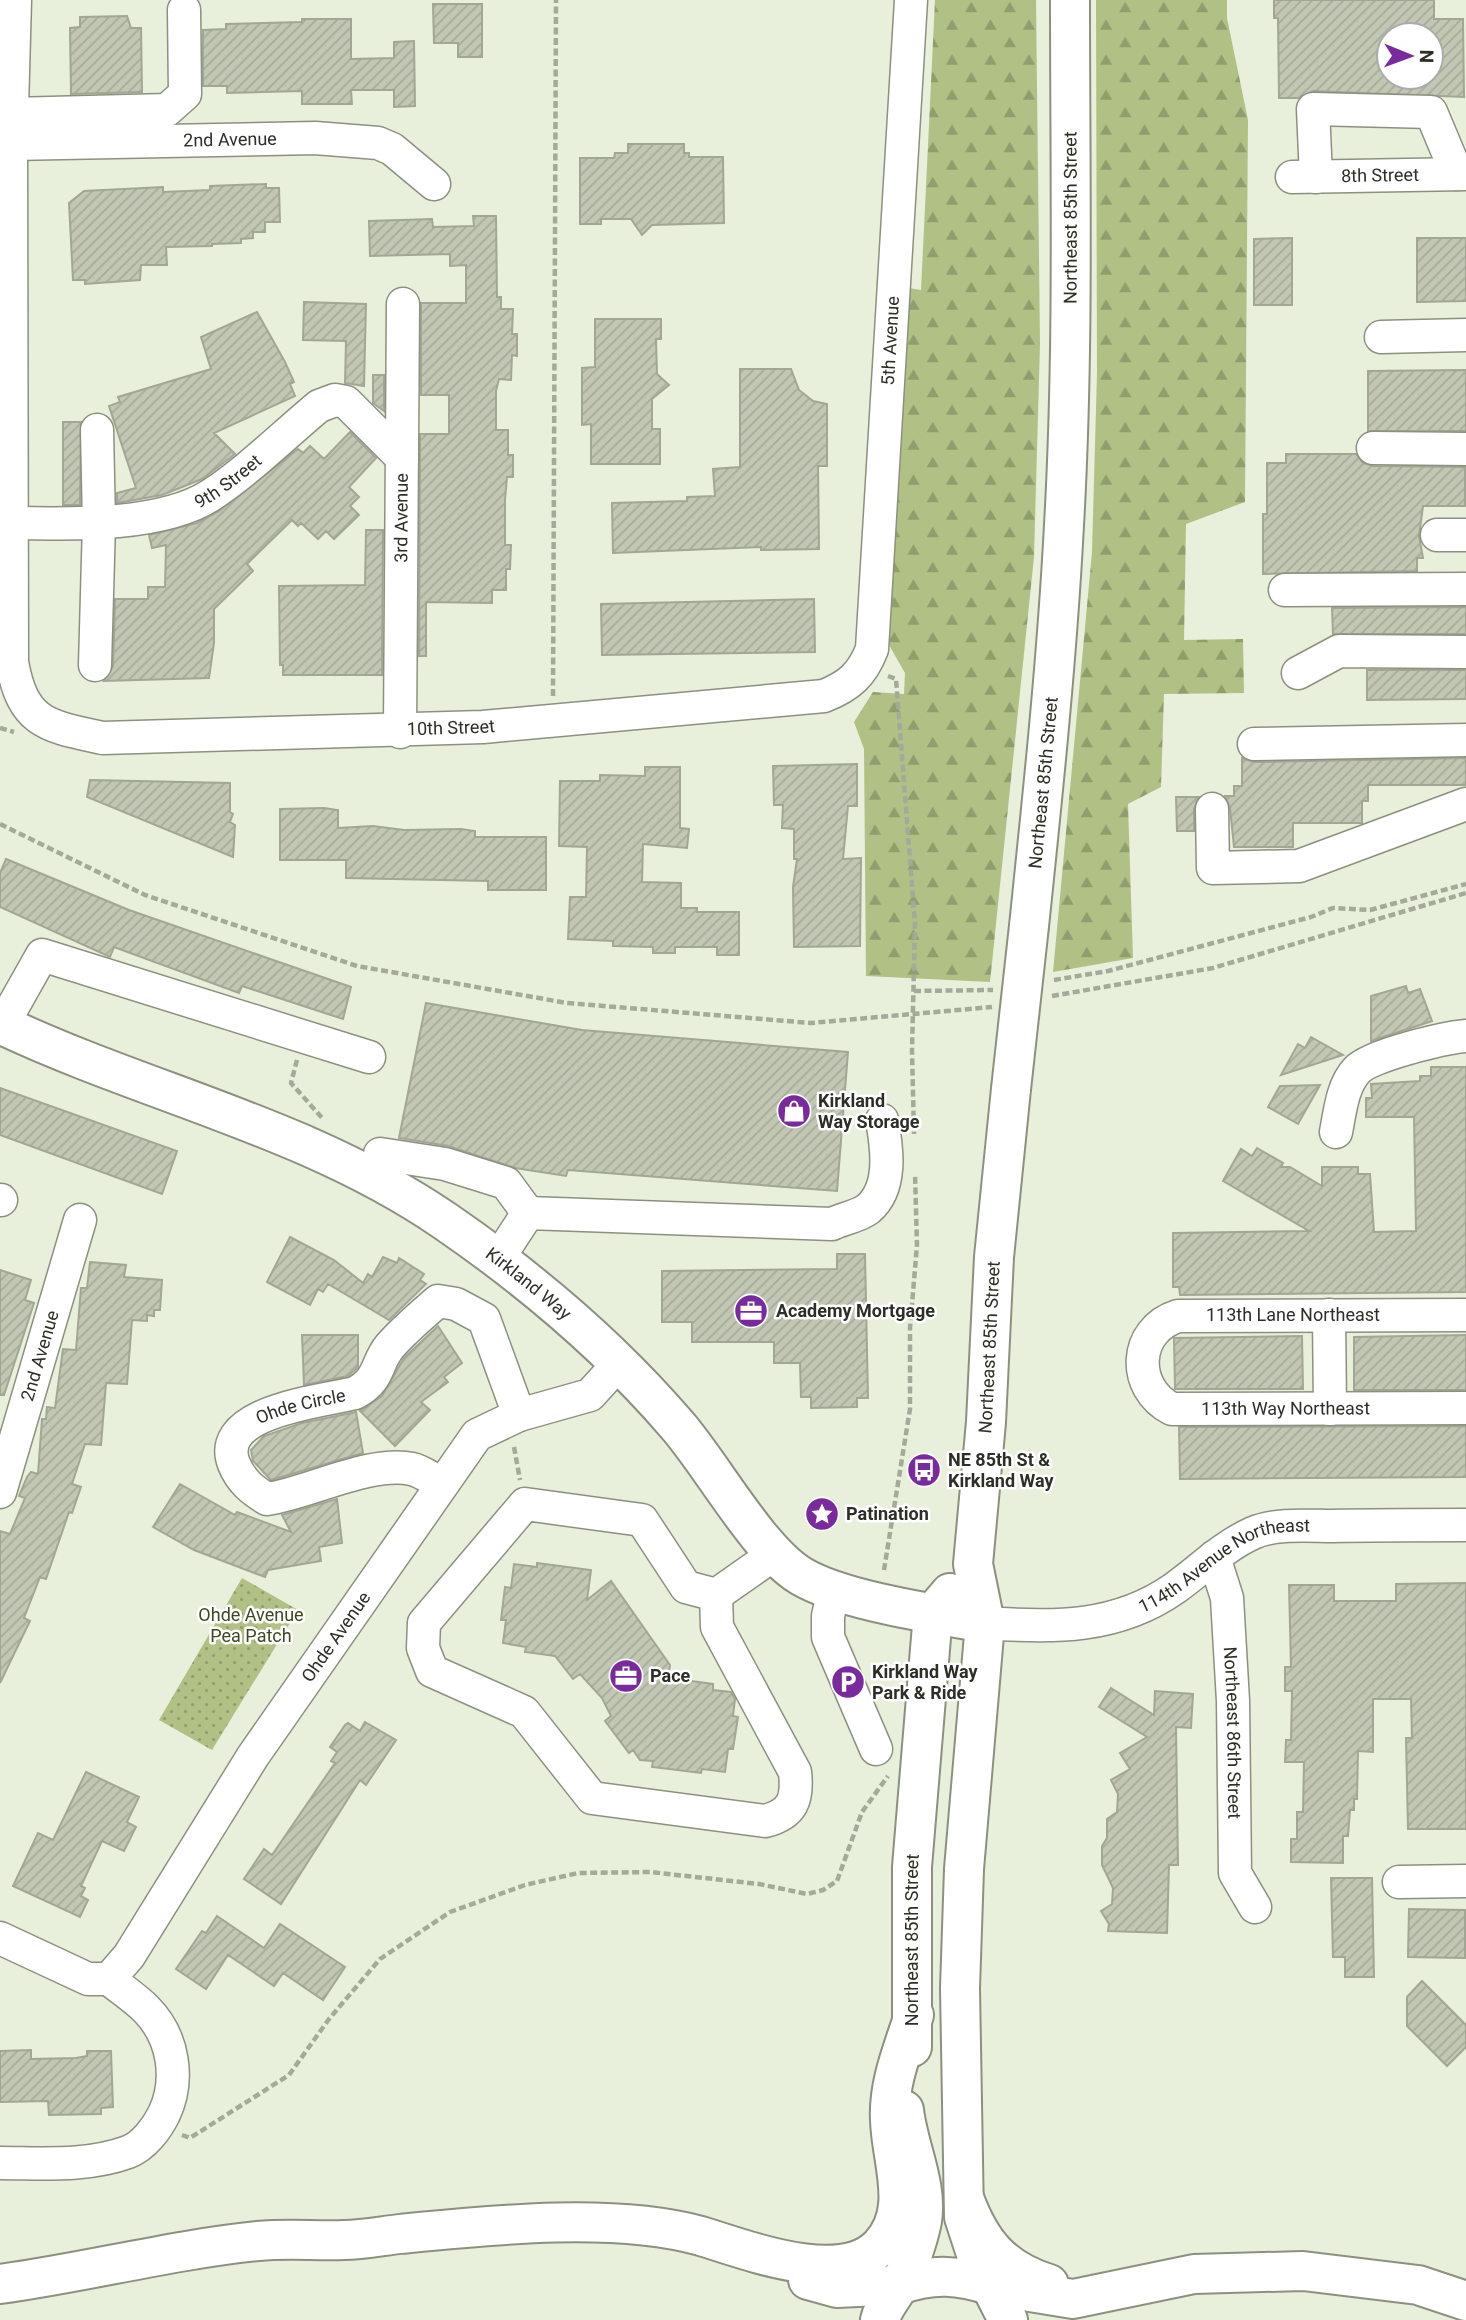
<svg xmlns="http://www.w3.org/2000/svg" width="1466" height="2320" font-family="Roboto,sans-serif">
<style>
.grass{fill:url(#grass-dots)}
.forest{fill:url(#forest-firs)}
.building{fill:url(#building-hatch);stroke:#a1a794;stroke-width:2;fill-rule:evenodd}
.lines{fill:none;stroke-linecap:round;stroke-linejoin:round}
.minor-casing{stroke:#8c917f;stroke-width:35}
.major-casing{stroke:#8c917f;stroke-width:42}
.highway-casing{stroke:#8c917f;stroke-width:42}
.path{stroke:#a4aa99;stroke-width:4.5;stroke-dasharray:7 3.5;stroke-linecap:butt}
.minor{stroke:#fff;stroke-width:32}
.major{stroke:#fff;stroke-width:38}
.highway{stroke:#fff;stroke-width:38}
.major-bridge-casing{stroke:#8c917f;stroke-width:42;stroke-linecap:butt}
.major-bridge{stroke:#fff;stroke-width:38}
.labels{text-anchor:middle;stroke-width:5;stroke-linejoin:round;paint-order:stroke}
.street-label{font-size:18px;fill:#2d2f27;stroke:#fff}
.poi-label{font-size:18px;font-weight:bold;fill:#2d2f27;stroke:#fff;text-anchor:start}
.park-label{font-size:18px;fill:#3e4820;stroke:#fff}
</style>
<defs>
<pattern id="grass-dots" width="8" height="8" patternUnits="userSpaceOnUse" patternTransform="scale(1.75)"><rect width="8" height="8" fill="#b1c185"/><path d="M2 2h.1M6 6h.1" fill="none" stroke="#909d6d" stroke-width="1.8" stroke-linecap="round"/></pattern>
<pattern id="forest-firs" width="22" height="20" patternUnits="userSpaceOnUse" patternTransform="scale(1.75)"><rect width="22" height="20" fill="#b1c185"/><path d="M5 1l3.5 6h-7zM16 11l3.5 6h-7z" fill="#909d6d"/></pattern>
<pattern id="building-hatch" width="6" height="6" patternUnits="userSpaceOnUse" patternTransform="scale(1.75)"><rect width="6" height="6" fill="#c1c7b3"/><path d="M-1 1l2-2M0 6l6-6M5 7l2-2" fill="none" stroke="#a6ab9a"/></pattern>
</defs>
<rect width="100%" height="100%" fill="#e8efda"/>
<!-- grass -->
<path class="grass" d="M242,1578L298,1610L212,1750L159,1720Z"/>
<!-- forest -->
<path class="forest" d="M935,0H1036L1040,344L1034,557L990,982L866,976L864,749L854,722L873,692L904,694L905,673L889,645L909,288L921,290Z
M1096,0H1227V18L1248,120L1245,502L1186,524L1184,640L1243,639L1244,693L1164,694L1161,787L1128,804L1133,958L1053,972L1092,552L1097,373Z"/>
<!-- building -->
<path class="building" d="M1274,0H1434V19H1463L1464,97L1313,91L1299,98H1279L1278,18H1274ZM1389,35H1431V77H1389Z
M433,4H482V57H458V43H434Z
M127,16L131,28H141L142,92L71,94L70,28L80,27V17Z
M302,19H351V59L394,58V42L414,41L415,106L394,107V90H351L352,104H302V91L227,93V86H203V30L226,29V24L302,22Z
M628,144H684V153H689V157H723L724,223L652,225L642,235L631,219H601V224H580V158H614L615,153H628Z
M266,184V188H279L280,222H265V232H253V238L241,239V243L212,244V246L166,247L167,265H141L140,280L85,284V280H73L69,203L84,191L163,187V192L210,190V186Z
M473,216H496L497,297H501V309H513L512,334H517V356L512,355L511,380L499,379L496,391V430H508V455H513V477H507L505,500V545H511L510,569H506V590H492V603L426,602V656H419L420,434H449V395H421V303H466V265L450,266V254L370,256L369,221L432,219L433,227L474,226Z
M1292,238V305H1254V239Z
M1417,238H1466V301L1417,302Z
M304,302L366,304L364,386L345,383L346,341L303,340Z
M257,312L285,362L294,382L290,384L295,396L214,433L235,454L202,479L162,495L117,503V493L136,488L109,406L120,402L118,397L211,369L201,337Z
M595,319H661V339H656L657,374L669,385L652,399V429H660V464H591V424L582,425V368L595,367Z
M740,369H791L799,390L813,401L827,404V466H818L819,549L761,550V547L613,553L612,503L687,501V497L715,496L713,469L740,467Z
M1466,370V431H1368V371Z
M373,375H384V411L373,403Z
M63,422H81L80,505H63Z
M350,432L376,458L349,487L359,497L350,506L359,515L334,539L326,531L318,539L301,523L298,526L292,520L247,564L253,571L214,609V643L209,678L104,681L113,666L115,599H148V587H165L166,545L152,548L149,535L197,523L219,511L298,449L303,453L310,446L324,459Z
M1286,454H1356L1363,463L1373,466L1465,467V506H1423L1419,536L1423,558H1417V571L1263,574V514H1267V463H1286Z
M366,530H383L382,675H283V665H280L279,586L365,585Z
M814,599L815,652L602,655L601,604Z
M1466,607V634H1333L1332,608Z
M1367,670H1466V699L1367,700Z
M1242,758L1254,762L1466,758V785H1368V801H1362V823H1293V847H1234L1230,808L1225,796H1234V786H1242Z
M857,764V806H848L843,859L861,858L860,946L794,947L793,887L797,859H794V829L782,828L783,805H774L773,766Z
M645,767H680V828L689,829L687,848L643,844L642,882L681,883V908H697V912H739V955H717V947H675V953H653V947L613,946V941L568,939L570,897H586L587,847L559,846L560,781H600V775L645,776Z
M90,780L230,783V812L233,814L230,822L235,825L233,857L87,797Z
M1176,797H1199L1194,809V831H1177Z
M324,808L338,810V828L373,826L404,830L461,829L475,831V837H546V890H488V881L346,878V860H280V809Z
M6,859L129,910L351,987L343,1019L242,986L239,993L114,947L110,957L0,907V873Z
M1406,986L1408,993L1420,989L1432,1021L1371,1041V996Z
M426,1003L582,1030L848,1052L837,1191L568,1170L566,1176L515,1168L448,1146L399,1138Z
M1311,1037L1343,1055L1281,1075L1298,1044L1305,1048Z
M1431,1067H1466V1292L1180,1295L1179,1287H1173V1233L1309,1231L1223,1181L1241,1149L1252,1156L1257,1148L1283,1163L1281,1167H1290L1322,1186V1167H1358V1174H1370L1374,1232L1416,1231L1414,1117H1366V1098H1372L1371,1084L1420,1081V1076H1431Z
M1320,1085L1298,1124L1268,1107L1280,1086Z
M0,1088L177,1151L162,1194L0,1135Z
M290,1237L334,1260L363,1283L368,1274L372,1277L383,1257L397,1263L399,1258L424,1274L420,1280L426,1284L389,1320L328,1284L323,1292L318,1289L310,1305L267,1282Z
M837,1254H865L868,1398H857V1407L811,1408V1397H801L800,1363H774V1342H692V1322H662V1271L837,1269Z
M90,1262L126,1265L124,1277L162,1280L160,1310H154V1316L147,1315V1321L132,1320L127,1384L106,1383L101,1445L85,1444L72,1484L81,1487L72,1513L69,1512L46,1579L40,1577L24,1618L30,1621L0,1683V1531L10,1534L25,1498L19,1496L27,1477L31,1472L38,1474L42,1419H46L47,1407L55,1408L63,1349L76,1350L81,1288H87Z
M0,1270L31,1280L25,1300L34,1303L4,1395H0Z
M438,1326L462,1363L444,1377L448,1382L421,1402L430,1410L395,1446L360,1411L382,1396L404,1358Z
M302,1335H358V1367L348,1376L304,1385Z
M1466,1335V1390H1354V1337Z
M1302,1336L1303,1389H1175L1174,1338Z
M356,1412L363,1453L271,1480L253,1461L251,1450L264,1436L302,1423Z
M1466,1426V1477L1180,1479L1179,1427Z
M180,1484L235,1515L237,1512L291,1532L282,1515L337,1499L342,1543L319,1547L321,1561L268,1570L265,1577L194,1550L153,1527Z
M537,1563L591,1570L587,1600L611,1581L670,1665L668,1678L713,1684V1690L731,1692L735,1699L733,1716L738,1717L733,1749H728L725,1772L702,1769L701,1773L652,1767L653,1761L640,1760L633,1750L629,1753L605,1721L611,1716L602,1698L580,1674L573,1679L555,1656L525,1652L526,1647L503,1643L506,1620H501L505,1587L511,1588L514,1564L537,1567Z
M1466,1583V1829H1408L1406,1738H1412L1411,1699H1373V1752L1358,1751L1357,1799H1354V1810H1350L1348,1836H1343V1863L1291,1862V1839H1297V1812H1303L1304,1762H1285L1286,1740H1291L1292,1691H1285V1667H1291L1289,1585H1334V1601H1396V1584Z
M1111,1688L1154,1715L1155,1691L1193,1694L1191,1728L1176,1727L1178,1865H1169L1167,1933L1108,1931L1109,1924L1101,1911L1112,1904L1113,1888L1102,1865V1846L1107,1838V1819L1117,1812L1118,1794L1111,1780L1130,1769L1120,1753L1147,1737L1099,1707Z
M365,1722L396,1740L366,1785L360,1780L281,1904L244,1879L264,1849L272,1855L335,1763L331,1761L337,1752L330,1747L345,1725L348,1723L360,1731Z
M86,1772L139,1797L127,1822L136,1827L124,1851L102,1841L81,1886L85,1888L81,1896L88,1900L80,1917L13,1886L38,1833L53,1840Z
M1331,1878H1372L1374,1977H1345V1957H1333Z
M1409,1909L1465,1910V1958L1408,1957Z
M217,1916L264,1948L280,1924L345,1967L323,2000L283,1973L274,1986L228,1955L206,1989L176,1969L202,1931L206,1933Z
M1422,1981L1466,2025V2047L1447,2066L1407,2026V1997Z
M31,2050V2059L76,2058L87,2056V2051H111L113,2107L101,2108V2114L49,2115L48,2101L0,2102V2051Z"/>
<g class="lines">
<!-- minor casing -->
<g class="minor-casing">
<g id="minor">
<path id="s1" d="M15,0L11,144L12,662C23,724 47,726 103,738L483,727L824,696C849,686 862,675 872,649L911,0"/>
<path d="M11,114L167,110L185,94L184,10"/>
<path id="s2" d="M11,144L315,138L378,143L392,149L434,184"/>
<path id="s3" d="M1292,177L1466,174"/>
<path d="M1316,177L1313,109L1431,112L1457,174"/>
<path d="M1381,337L1466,335"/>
<path d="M1373,448L1466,449"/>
<path id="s4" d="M11,523C68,524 162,527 211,495C249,470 284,435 319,406L335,400L346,402L402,458"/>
<path d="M1437,535H1466"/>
<path d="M1285,590L1466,589"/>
<path d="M95,665L99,523L97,430"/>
<path d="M1298,673L1339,651L1466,652"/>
<path id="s5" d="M400,732L403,304"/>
<path d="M1254,744L1466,740"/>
<path d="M1212,809L1213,868L1299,866L1466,804"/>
<path d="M2,1026L42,955L369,1057"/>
<path d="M1336,1132C1340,1112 1342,1086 1357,1070C1371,1055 1444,1038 1466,1036"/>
<path d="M380,1154L445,1164L506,1183L528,1213"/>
<path d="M0,1200H1"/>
<path d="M498,1259L528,1213L832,1224C842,1219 859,1216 868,1209C893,1188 887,1148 882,1120"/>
<path d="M1329,1315L1330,1409"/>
<path id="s6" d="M1466,1315L1178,1316C1133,1330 1131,1388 1172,1409L1466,1408"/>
<path id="s7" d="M442,1484C433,1480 422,1471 412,1469C370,1460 309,1493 267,1499C252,1490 241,1481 234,1464C213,1411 324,1401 355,1393C381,1379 375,1364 390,1346C405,1329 422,1315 438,1301L456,1304L484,1319L519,1415"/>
<path id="s8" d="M0,1492L80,1220"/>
<path id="s9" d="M1214,1557L1227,1598L1233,1701L1235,1873L1255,1907"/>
<path d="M834,1589L828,1616V1637L876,1749"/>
<path d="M716,1595L717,1627L795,1772C798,1799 793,1814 765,1821L592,1798L524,1712L432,1671L423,1648L424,1623L525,1504L642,1520L686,1587L716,1595L776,1553"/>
<path id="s10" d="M985,1623C1053,1628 1117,1629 1175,1588C1200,1570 1224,1546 1253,1533C1275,1523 1309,1526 1332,1526C1377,1525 1421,1525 1466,1525"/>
<path d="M1399,1882L1466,1881"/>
<path d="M0,1938L88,1979H109"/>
<path id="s11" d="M109,1979L129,1956L253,1756L477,1435L519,1415L590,1395L620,1362"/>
<path d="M0,2163C43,2163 87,2167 128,2152C144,2146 157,2128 164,2114C180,2080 174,2037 146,2009C135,1998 121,1989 109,1979"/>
</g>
</g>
<!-- major casing -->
<g class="major-casing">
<g id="major">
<path id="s12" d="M1029,926C1043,792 1057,659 1064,525C1074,350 1070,175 1070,0"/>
<path id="s13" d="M0,1024C148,1094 308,1127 445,1221C531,1280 609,1346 677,1425C712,1465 758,1550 801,1576C843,1601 936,1614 985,1623"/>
<path id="s14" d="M912,2047V1867L933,1613L950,1593"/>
<path d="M900,2285C933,2273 959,2275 992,2286"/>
<path d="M880,2320C883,2307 892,2298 898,2287C908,2270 918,2241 922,2221C928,2184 908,2147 904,2110"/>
<path id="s15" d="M1008,2320L979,2263L964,2217L960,1988L964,1869L985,1623L973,1564L986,1422L994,1257L1011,1089"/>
</g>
</g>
<!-- highway casing -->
<g class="highway-casing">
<path id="highway" d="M964,2198C980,2242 1001,2269 1049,2284
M808,2280L837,2288L900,2285
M0,2284C87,2272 171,2250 258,2241C287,2238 315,2241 344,2240C363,2240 382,2236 400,2234C491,2225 613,2212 701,2236C747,2250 841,2287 880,2246C914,2210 891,2162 890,2120C888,2084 903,2049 914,2015
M992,2286L1073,2299L1194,2274L1303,2271L1418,2285L1466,2301"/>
</g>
<!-- path -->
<path class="path" d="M888,676L896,679L915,924L912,1051L914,1134
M553,696L556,0
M0,728L14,732
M0,824L145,895L357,966L567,1003L811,1023L992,1007
M1054,980L1108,971L1311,917L1333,908L1370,910L1466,884
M914,991L993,990
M1052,996L1213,968L1466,893
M297,1060L291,1083L323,1119
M514,1447L520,1480
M884,1570L910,1409V1328L917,1245L915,1174
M182,2135L190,2138L289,2075L329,2019L380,1959L450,1912L525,1885L578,1873L650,1872L759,1884L807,1894L823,1890L837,1881L862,1812L888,1776"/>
<!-- minor -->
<use href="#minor" class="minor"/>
<!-- major -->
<use href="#major" class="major"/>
<!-- highway -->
<use href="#highway" class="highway"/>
<!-- major-bridge casing -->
<g class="major-bridge-casing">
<path id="major-bridge" d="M1011,1089L1029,926"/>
</g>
<!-- major-bridge -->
<use href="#major-bridge" class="major-bridge"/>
</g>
<!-- icons -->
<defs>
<g id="shop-disc" transform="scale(1.75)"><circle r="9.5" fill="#792b9d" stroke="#fff"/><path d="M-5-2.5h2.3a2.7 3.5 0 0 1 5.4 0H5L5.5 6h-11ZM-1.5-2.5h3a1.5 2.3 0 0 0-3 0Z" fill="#fff"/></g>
<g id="office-disc" transform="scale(1.75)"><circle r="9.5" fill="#792b9d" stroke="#fff"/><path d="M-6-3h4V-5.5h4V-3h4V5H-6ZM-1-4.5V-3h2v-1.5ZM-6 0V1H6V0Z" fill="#fff"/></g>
<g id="bus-disc" transform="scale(1.75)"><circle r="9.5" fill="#792b9d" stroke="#fff"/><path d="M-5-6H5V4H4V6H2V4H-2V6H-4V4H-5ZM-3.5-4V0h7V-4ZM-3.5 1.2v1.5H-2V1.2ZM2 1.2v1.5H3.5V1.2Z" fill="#fff"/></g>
<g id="sight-disc" transform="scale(1.75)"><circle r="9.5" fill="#792b9d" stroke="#fff"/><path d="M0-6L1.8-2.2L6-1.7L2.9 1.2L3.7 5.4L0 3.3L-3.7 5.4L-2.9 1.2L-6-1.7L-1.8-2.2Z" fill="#fff"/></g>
<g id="parking-disc" transform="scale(1.75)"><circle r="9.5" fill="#792b9d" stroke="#fff"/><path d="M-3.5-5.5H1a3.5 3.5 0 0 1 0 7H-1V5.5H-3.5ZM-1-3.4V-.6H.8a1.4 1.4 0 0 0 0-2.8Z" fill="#fff"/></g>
</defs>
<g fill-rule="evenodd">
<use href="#shop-disc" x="794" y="1111"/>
<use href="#office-disc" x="751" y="1311"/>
<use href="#bus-disc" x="924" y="1470"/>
<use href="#sight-disc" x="822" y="1514"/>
<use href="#office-disc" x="626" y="1676"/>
<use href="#parking-disc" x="848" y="1682"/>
</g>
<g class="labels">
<!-- street labels -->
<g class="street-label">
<text dy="6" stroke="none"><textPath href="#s2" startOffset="219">2nd Avenue</textPath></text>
<text dy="6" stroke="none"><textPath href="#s3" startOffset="88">8th Street</textPath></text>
<text dy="6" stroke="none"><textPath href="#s12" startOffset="710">Northeast 85th Street</textPath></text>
<text dy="6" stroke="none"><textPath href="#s1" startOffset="1894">5th Avenue</textPath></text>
<text dy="6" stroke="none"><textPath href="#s4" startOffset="226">9th Street</textPath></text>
<text dy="6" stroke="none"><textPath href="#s5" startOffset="214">3rd Avenue</textPath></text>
<text dy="6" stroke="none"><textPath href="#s1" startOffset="1141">10th Street</textPath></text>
<text dy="6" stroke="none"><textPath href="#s12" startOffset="144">Northeast 85th Street</textPath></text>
<text dy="6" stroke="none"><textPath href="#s13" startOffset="592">Kirkland Way</textPath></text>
<text x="1293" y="1321">113th Lane Northeast</text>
<text dy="6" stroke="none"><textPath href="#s15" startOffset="985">Northeast 85th Street</textPath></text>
<text dy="6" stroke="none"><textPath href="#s8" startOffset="142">2nd Avenue</textPath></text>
<text dy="6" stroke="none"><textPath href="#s7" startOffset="334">Ohde Circle</textPath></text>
<text dy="6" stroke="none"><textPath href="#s6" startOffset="522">113th Way Northeast</textPath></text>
<text dy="6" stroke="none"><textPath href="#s10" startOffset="254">114th Avenue Northeast</textPath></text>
<text dy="6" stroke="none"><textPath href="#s11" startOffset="411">Ohde Avenue</textPath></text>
<text dy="6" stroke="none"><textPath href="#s9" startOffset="178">Northeast 86th Street</textPath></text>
<text dy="6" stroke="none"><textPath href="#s14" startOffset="107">Northeast 85th Street</textPath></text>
</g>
<!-- poi labels -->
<g class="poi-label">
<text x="818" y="1107">Kirkland<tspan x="818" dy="21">Way Storage</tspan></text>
<text x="776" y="1317">Academy Mortgage</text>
<text x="948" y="1466">NE 85th St &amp;<tspan x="948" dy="21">Kirkland Way</tspan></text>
<text x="846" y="1520">Patination</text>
<text x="872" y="1678">Kirkland Way<tspan x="872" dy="21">Park &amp; Ride</tspan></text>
<text x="650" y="1682">Pace</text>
</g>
<!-- park labels -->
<g class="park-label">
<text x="251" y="1621">Ohde Avenue<tspan x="251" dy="21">Pea Patch</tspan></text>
</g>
</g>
<!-- north arrow -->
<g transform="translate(1410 56) rotate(91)"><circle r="33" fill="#ffffff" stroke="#abaca9" stroke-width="2"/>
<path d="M0-5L12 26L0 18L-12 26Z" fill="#792b9d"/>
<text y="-10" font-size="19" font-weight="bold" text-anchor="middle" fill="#2d2f27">N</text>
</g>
</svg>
